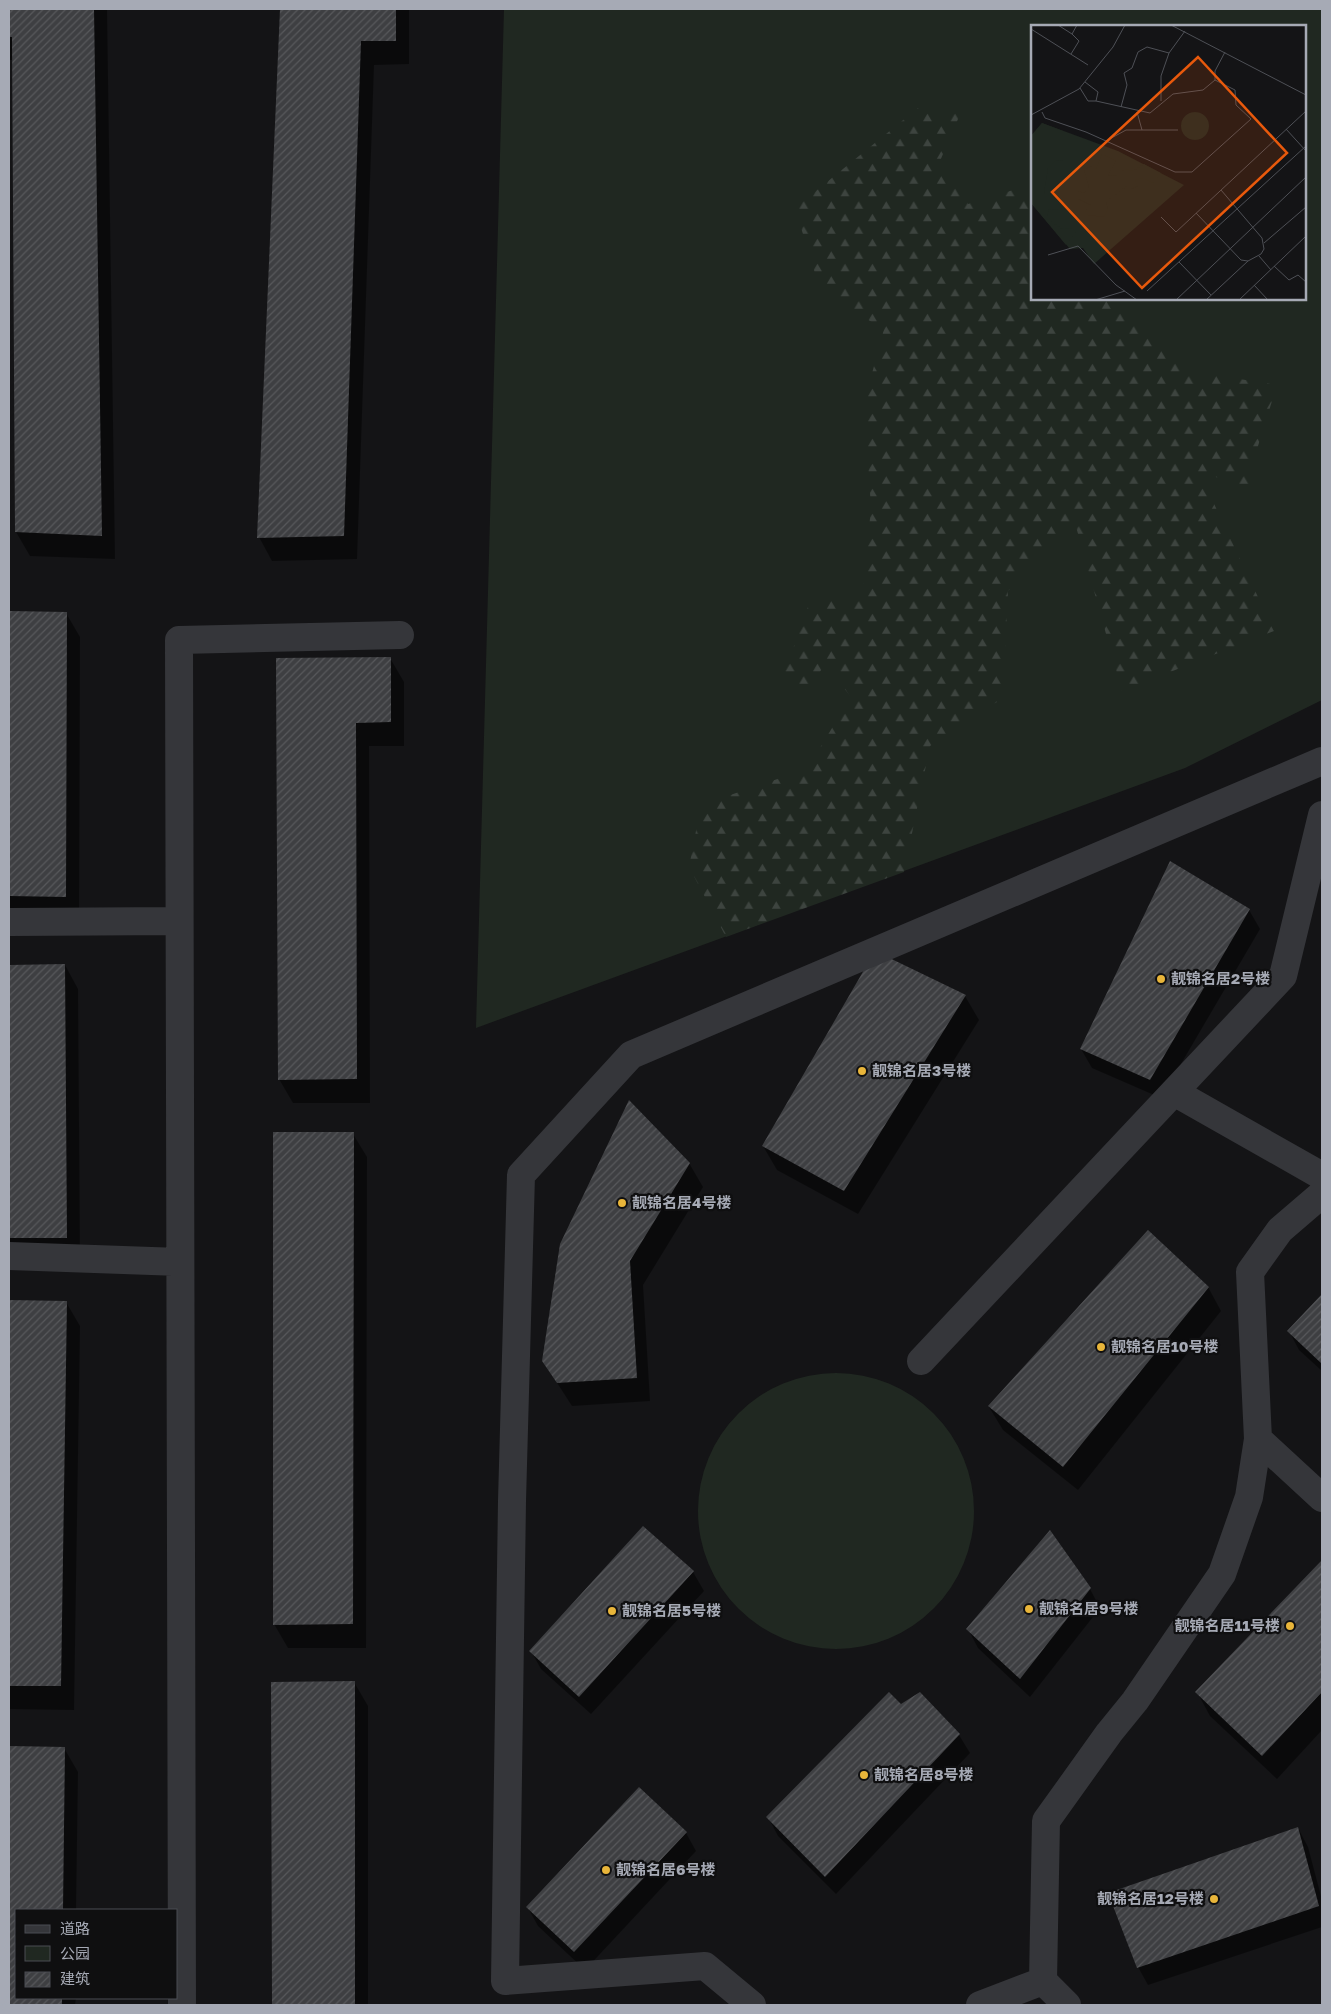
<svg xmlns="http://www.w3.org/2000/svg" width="1331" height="2014" font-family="'Golos Text','Noto Sans SC',sans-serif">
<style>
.green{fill:#202821;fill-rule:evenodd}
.forest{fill:url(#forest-firs)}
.shadow{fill:#0007}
.building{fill:url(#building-hatch)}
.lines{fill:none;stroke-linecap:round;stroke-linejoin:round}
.minor{stroke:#35363a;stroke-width:28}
.poi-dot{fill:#e8b53a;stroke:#0f0f10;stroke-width:2}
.labels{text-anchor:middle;stroke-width:4.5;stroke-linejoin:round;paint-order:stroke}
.poi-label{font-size:15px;font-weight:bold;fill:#a6aab5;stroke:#0f0f10;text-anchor:start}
.inset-road{fill:none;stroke:#4e5056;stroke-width:1}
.view{fill:#e8590c;fill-opacity:0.15;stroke:#e8590c;stroke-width:2.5}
.inset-edge{fill:none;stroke:#a6aab5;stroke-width:2.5}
</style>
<defs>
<pattern id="forest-firs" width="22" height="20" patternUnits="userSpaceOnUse" patternTransform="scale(1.25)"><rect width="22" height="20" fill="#202821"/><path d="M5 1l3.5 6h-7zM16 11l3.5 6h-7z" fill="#3d443f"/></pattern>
<pattern id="building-hatch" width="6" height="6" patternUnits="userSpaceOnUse" patternTransform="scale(1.25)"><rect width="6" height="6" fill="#3e3f42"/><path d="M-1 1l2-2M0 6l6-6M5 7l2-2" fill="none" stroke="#57585b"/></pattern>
</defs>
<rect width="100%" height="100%" fill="#141416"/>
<!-- green -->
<path class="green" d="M504,9H1322V700L1185,768L476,1028ZM1032,26H1305V299H1032Z
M698 1511a138 138 0 1 1 276 0a138 138 0 1 1-276 0Z"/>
<!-- forest -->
<path class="forest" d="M918,108L961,112L940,161L968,204L1032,184V299H1118L1119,303L1152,330L1196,372L1277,385L1258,446L1249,487L1199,472L1274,631L1122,691L1075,523L1008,591L1003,698L930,746L904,872L726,937L689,867L701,805L807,769L851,697L825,664L806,693L782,679L810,601L862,600L871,508L864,403L884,329L821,293L795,208Z"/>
<!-- shadow -->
<path class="shadow" d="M9,9H107L115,559L30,556L16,532L14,60H9Z
M281,9H409V64L374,65L357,559L272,561L259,537Z
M9,613H66L80,637L79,920H9Z
M390,658L404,682V746H369L370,1103H293L279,1079L277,659Z
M1170,863L1249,910L1260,929L1161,1098L1092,1068L1081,1049Z
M65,965L78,989L80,1261L9,1262V966Z
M965,996L979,1020L858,1214L777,1170L763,1146Z
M353,1134L367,1157L366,1648H288L274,1624Z
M689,1163L703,1187L643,1285L650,1401L572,1406L543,1361Z
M1208,1287L1221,1311L1078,1490L1003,1430L989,1407Z
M1322,1295V1371L1299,1350L1289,1331Z
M9,1301L66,1302L80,1326L74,1710L9,1709Z
M644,1527L693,1572L704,1591L591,1714L541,1669L531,1651Z
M1322,1562V1730L1277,1779L1210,1716L1197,1692Z
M1090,1589L1100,1608L1030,1697L978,1648L968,1629Z
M354,1682L368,1706V2005H273L272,1683Z
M900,1706L959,1735L970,1753L836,1894L778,1836L768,1817Z
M9,1748H64L78,1772L76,1910H16V1998H76L75,2005H9Z
M1298,1828L1308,1847L1322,1900V1927L1148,1985L1138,1967Z
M686,1833L696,1851L585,1970L538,1926L528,1908Z"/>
<!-- building -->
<path class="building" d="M9,9H94L102,536L15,532L12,37H9Z
M280,9H396V41H361L344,536L257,538Z
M9,611L67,612L66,897L9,896Z
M391,657V722L356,723L357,1079L278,1080L276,658Z
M1170,861L1250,909L1150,1080L1080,1049Z
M875,951L966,995L844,1191L762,1146Z
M65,964L67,1238H9V965Z
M629,1100L690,1163L630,1261L637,1378L557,1383L542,1361L560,1244Z
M273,1132H354L353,1624L273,1625Z
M1148,1230L1209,1287L1063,1467L988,1406Z
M1322,1294V1364L1287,1331Z
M9,1300L67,1301L61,1686H9Z
M643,1526L694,1571L579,1697L529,1651Z
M1050,1530L1091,1588L1020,1679L966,1629Z
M1322,1560V1692L1262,1756L1195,1692Z
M355,1681V2005H272L271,1682Z
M889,1692L901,1704L920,1692L960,1734L825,1877L766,1817Z
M9,1746L65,1747L63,1910H16V1998H62V2005H9Z
M639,1787L687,1832L574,1952L526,1907Z
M1298,1827L1319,1906L1137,1968L1108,1893Z"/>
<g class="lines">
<!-- minor -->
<path class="minor" d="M9,922L179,921
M1174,1092L1322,1176
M9,1256L180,1262
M921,1361L1283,976L1322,815
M1258,1439L1322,1498
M182,2005L179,640L400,635
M752,2005L705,1966L505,1981L512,1501L521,1175L631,1055L1322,761
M980,2005L1043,1981
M1067,2005L1043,1981L1046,1821L1109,1733L1135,1701L1222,1574L1249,1497L1258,1439L1250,1272L1280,1230L1322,1194"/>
</g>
<!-- markers -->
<g class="poi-dot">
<circle cx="1161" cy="979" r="5"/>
<circle cx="862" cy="1071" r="5"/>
<circle cx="622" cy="1203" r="5"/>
<circle cx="1101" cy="1347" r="5"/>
<circle cx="1029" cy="1609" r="5"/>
<circle cx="612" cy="1611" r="5"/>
<circle cx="1290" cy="1626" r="5"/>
<circle cx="864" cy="1775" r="5"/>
<circle cx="606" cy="1870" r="5"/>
<circle cx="1214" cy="1899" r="5"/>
</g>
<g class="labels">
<!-- poi labels -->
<g class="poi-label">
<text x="1171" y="984">靓锦名居2号楼</text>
<text x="872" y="1076">靓锦名居3号楼</text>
<text x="632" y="1208">靓锦名居4号楼</text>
<text x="1111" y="1352">靓锦名居10号楼</text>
<text x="1039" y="1614">靓锦名居9号楼</text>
<text x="622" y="1616">靓锦名居5号楼</text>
<text x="1280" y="1631" text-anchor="end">靓锦名居11号楼</text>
<text x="874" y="1780">靓锦名居8号楼</text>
<text x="616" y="1875">靓锦名居6号楼</text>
<text x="1204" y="1904" text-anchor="end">靓锦名居12号楼</text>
</g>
</g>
<!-- overview -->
<g transform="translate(1031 25)">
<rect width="275" height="275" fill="#141416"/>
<path d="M150 101a14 14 0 1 1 28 0a14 14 0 1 1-28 0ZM11,98L87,126L153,160L63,239L52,223L39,224L0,178V111Z" fill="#202821"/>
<path d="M11,98L32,106V136L25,135L17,143L13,168L28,185L18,184L16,190L21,197L31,204L41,203L45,207L35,220L0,178V111ZM71,129L85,136L77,150L86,151L94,144L102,146L113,139L130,148L122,158L112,153L104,155L107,161L100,164L96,161L89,166L75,177L77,184L73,192L57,190L54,186L60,180L47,174V166L53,168L58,162L53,145L62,140L65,144Z" fill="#202821"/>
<path class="inset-road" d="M27,0L41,9M140,0L275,70M0,4L57,40M40,29L48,16L41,9L46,0M49,63L57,76H65L67,67L54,57M65,76L119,88L142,69L172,65L184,55V46L194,27M130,76V51L138,28M90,82L96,60L93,48L101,43L107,27L116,22L138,28L154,6M11,87L14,93L55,107L144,147H161L220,94L205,80L204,65L184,55M106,87L111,105M0,90L48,64L82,22L94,0M255,104L275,126M75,116L95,105H147M165,188L210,235L217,236L230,229L233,224L231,213L190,165M130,192L145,207L275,86M233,218L275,182M17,230L47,221L85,260L106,275M228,231L240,245M148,237L180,270M243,241L258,255L267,250L275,257M223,260L237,275M116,266L275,121M64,275L94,266M145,275L275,152M175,275L217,236M208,275L275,211"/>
<path class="view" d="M167,32L256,128L111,263L21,167Z"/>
<rect width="275" height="275" class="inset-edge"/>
</g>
<!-- border -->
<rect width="1331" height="2014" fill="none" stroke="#a6aab5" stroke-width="20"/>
<!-- legend -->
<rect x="15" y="1909" width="162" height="90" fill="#0f0f10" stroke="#4b4d52"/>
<rect x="25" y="1925" width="25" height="8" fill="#35363a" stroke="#4b4d52"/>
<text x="60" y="1934" font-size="15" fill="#a6aab5">道路</text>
<rect x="25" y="1946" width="25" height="15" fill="#202821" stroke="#4b4d52"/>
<text x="60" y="1959" font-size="15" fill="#a6aab5">公园</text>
<rect x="25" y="1972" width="25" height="15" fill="url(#building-hatch)" stroke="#4b4d52"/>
<text x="60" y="1984" font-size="15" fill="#a6aab5">建筑</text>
</svg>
